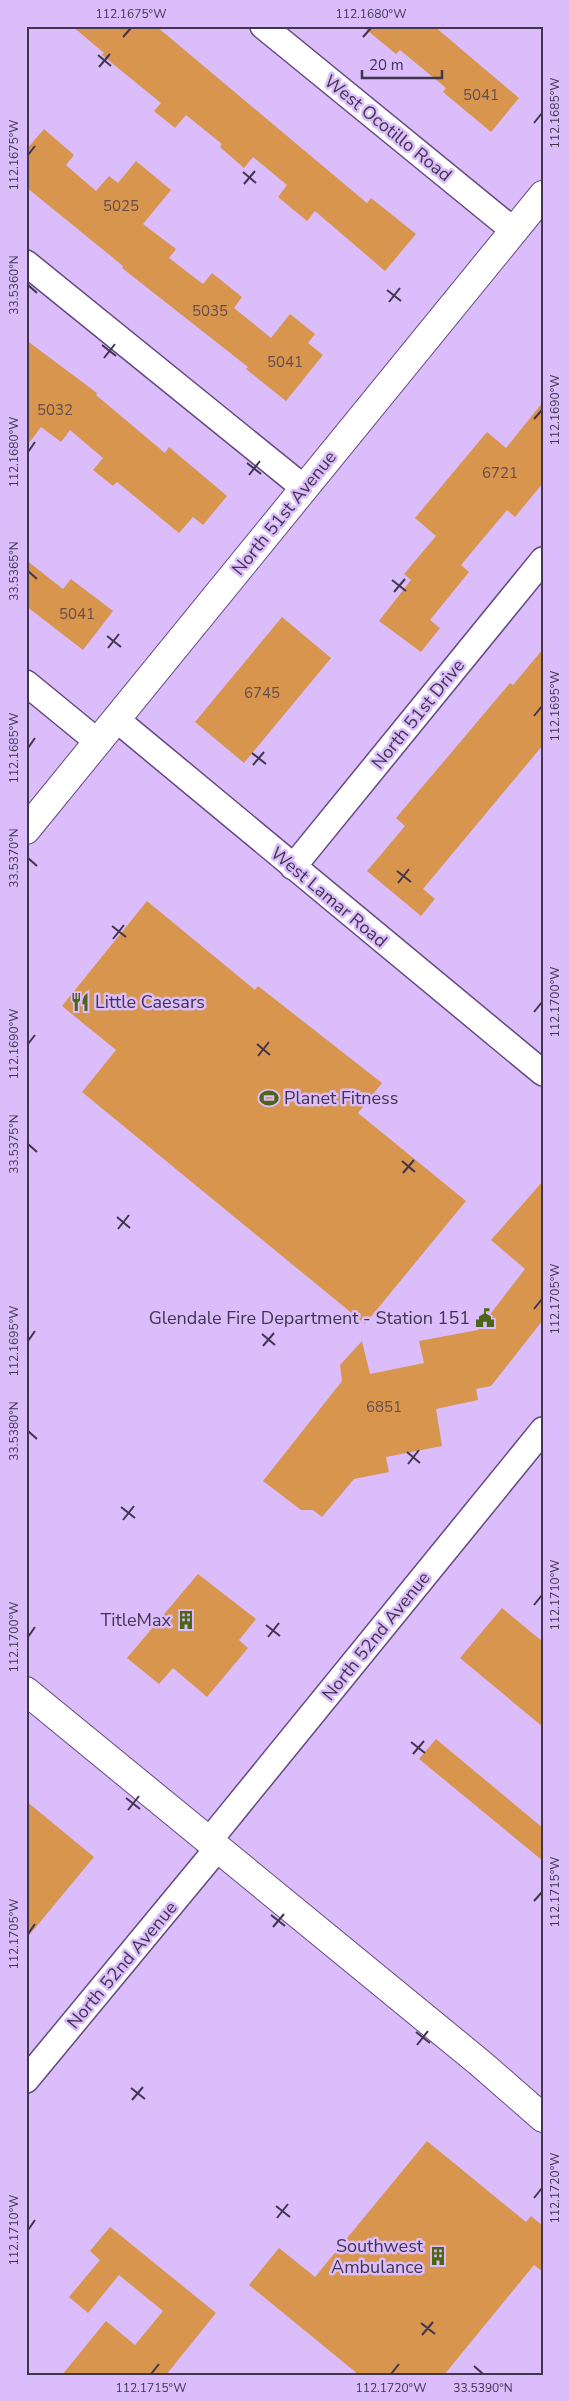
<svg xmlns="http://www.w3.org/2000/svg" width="569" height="2401" font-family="'Nunito Sans',sans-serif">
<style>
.building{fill:#d7954d}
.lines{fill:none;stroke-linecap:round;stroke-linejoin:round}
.minor-casing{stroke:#64497f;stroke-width:28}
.secondary-casing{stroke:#64497f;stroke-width:30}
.primary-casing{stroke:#64497f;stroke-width:30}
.minor{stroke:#fff;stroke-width:25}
.secondary{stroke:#fff;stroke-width:28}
.primary{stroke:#fff;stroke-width:28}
.ticks{fill:none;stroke:#41354e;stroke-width:2}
.labels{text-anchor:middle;stroke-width:5;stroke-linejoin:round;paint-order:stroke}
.number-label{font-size:15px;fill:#664d4e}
.street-label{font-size:18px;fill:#41354e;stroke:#dbbdfc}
.poi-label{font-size:18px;fill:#41354e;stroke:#dbbdfc;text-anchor:end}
.neatline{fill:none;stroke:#41354e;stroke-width:2}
.ticks-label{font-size:12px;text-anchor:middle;fill:#41354e}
</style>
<rect width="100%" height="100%" fill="#dbbdfc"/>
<!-- building -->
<path class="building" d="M72,26H156L367,203L371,198L416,234L385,271L315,211L307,221L278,197L287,185L253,157L244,168L220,147L222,144L186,115L175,128L154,111L161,103L102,55L104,53Z
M362,26H434L519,98L491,132L443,92L446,88L400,50L396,54Z
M44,129L74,155L66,165L96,191L109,176L118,183L136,161L171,190L143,224L176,249L169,258L203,284L212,273L242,297L234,308L271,338L290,314L315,334L308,343L323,355L286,401L246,369L248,367L122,268L123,266L26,187V150Z
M26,340L97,393L96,395L165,453L169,447L227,496L203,525L193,517L179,533L117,482L113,486L93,470L103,458L70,430L61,442L41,427L26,447Z
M543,402V483L515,517L507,510L461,565L469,572L430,620L440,628L421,652L379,621L411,580L404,574L436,536L415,518L487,432L506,448Z
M26,560L63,589L71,579L113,611L83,650L26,606Z
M282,617L331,658L244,763L195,722Z
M543,649V745L423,889L435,899L421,916L367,871L405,826L396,818L510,683L513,685Z
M147,901L255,990L258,986L382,1083L358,1113L466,1201L365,1324L82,1092L116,1050L62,1006Z
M543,1181V1320L491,1386L476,1389L478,1400L436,1409L442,1446L386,1457L389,1472L354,1479L322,1517L313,1510H301L263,1481L342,1381L340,1365L362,1341L370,1374L424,1363L419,1341L478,1330L525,1269L491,1240Z
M198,1574L256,1619L239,1640L248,1648L207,1697L173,1668L159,1684L127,1658Z
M502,1608L543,1642V1727L460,1658Z
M436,1739L543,1828V1861L419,1759Z
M26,1801L94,1857L26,1939Z
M427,2141L526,2222L531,2216L543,2226V2272L534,2265L444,2375H359L249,2285L279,2248L315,2277Z
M110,2227L216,2313L166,2375H62L106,2321L135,2345L163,2311L119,2275L88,2313L69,2297L100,2260L90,2251Z"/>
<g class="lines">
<!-- minor casing -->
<g class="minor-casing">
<path id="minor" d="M263,26L513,230
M26,263L304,488
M26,683L98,742
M116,719L543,1073
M293,867L543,560
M208,1842L543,1430
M26,2080L217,1849"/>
</g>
<!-- secondary casing -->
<g class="secondary-casing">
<path id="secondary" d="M26,1691L480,2063L543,2118"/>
</g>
<!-- primary casing -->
<g class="primary-casing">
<path id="primary" d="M26,830L543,195"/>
</g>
<!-- minor -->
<use href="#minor" class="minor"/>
<!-- secondary -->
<use href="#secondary" class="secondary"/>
<!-- primary -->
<use href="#primary" class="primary"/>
</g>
<!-- ticks -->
<path class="ticks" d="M123,37L131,28M363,37L371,28M98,55L111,66M99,67L110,54M534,123L542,113M28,155L35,146M243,172L256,183M244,184L255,171M28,285L37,293M387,290L401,301M389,302L400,288M102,345L116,356M104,358L115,344M534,419L542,410M28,452L35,442M247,463L261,474M249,475L260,461M28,571L37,579M392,580L406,591M394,592L405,579M107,636L121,647M108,648L119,634M534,716L542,706M28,748L35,738M252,753L266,764M253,765L264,752M28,858L37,866M397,871L411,882M398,883L409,869M112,926L126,937M113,939L124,925M534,1012L542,1002M28,1044L35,1035M257,1044L270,1055M258,1056L269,1042M28,1144L37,1152M402,1161L415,1172M403,1173L414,1160M117,1217L130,1228M118,1229L129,1215M534,1309L542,1299M262,1334L275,1345M28,1341L35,1331M263,1346L274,1333M28,1431L37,1439M407,1452L420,1463M408,1464L419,1450M121,1507L135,1518M123,1520L134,1506M534,1605L542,1595M266,1625L280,1636M28,1637L35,1627M268,1637L279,1623M411,1742L425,1753M413,1754L424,1741M126,1798L140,1809M128,1810L139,1796M534,1901L542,1892M271,1915L285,1926M273,1927L284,1914M28,1934L35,1924M416,2032L430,2043M417,2045L428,2031M131,2088L145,2099M132,2100L143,2087M534,2198L542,2188M276,2206L290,2217M277,2218L288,2204M28,2230L35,2220M421,2323L435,2334M422,2335L433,2322M474,2366L483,2374M151,2374L159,2364M391,2374L399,2364"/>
<!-- icons -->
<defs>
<g id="restaurant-bare" transform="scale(1.5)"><path d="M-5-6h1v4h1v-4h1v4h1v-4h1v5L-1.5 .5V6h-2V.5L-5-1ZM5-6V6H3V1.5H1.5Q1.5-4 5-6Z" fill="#4c6516" stroke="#dbbdfc" stroke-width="2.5" paint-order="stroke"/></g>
<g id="stadium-bare" transform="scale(1.5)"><path d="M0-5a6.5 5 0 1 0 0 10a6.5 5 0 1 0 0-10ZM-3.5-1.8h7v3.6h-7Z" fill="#4c6516" stroke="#dbbdfc" stroke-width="2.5" paint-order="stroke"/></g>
<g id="civic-bare" transform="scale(1.5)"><path d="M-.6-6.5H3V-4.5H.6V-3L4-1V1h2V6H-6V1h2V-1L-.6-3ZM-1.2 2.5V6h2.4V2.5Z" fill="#4c6516" stroke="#dbbdfc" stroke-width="2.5" paint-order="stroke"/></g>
<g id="building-bare" transform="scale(1.5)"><path d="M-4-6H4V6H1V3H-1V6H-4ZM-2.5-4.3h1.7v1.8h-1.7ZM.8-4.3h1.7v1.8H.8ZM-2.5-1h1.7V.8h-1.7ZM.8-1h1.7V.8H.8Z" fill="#4c6516" stroke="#dbbdfc" stroke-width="2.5" paint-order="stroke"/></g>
</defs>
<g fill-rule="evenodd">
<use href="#restaurant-bare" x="80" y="1002"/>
<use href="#stadium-bare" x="269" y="1098"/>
<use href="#civic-bare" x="485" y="1318"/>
<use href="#building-bare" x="186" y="1620"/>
<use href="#building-bare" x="438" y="2256"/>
</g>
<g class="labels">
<!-- number labels -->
<g class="number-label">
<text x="481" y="100">5041</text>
<text x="121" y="211">5025</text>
<text x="210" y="316">5035</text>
<text x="285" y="367">5041</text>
<text x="55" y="415">5032</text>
<text x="500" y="478">6721</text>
<text x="77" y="619">5041</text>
<text x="262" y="698">6745</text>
<text x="384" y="1412">6851</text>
</g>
<!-- street labels -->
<g class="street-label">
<text transform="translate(388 128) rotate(39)" y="6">West Ocotillo Road</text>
<text transform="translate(284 513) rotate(-51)" y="6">North 51st Avenue</text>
<text transform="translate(418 714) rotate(-51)" y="6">North 51st Drive</text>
<text transform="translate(329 897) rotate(40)" y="6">West Lamar Road</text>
<text transform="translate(376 1636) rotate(-51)" y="6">North 52nd Avenue</text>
<text transform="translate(122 1965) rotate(-50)" y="6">North 52nd Avenue</text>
</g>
<!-- poi labels -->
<g class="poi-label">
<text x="95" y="1008" text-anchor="start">Little Caesars</text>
<text x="284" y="1104" text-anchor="start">Planet Fitness</text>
<text x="470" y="1324">Glendale Fire Department - Station 151</text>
<text x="171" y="1626">TitleMax</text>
<text x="423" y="2252">Southwest<tspan x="423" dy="21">Ambulance</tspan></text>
</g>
</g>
<!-- border -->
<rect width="569" height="2401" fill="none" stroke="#dbbdfc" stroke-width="55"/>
<!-- scale -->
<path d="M362 70v8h80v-8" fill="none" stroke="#41354e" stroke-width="2.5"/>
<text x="369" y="70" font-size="15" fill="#41354e" stroke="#dbbdfc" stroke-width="4" paint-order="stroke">20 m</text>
<rect x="28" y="28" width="514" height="2346" class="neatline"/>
<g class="ticks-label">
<text x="131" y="18">112.1675°W</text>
<text x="371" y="18">112.1680°W</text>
<text transform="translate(555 113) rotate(-90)" y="4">112.1685°W</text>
<text transform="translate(14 155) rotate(-90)" y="4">112.1675°W</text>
<text transform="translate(14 285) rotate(-90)" y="4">33.5360°N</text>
<text transform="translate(555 410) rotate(-90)" y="4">112.1690°W</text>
<text transform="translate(14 452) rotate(-90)" y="4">112.1680°W</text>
<text transform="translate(14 571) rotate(-90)" y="4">33.5365°N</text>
<text transform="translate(555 706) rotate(-90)" y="4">112.1695°W</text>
<text transform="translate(14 748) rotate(-90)" y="4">112.1685°W</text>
<text transform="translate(14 858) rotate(-90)" y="4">33.5370°N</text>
<text transform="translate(555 1002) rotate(-90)" y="4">112.1700°W</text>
<text transform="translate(14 1044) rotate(-90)" y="4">112.1690°W</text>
<text transform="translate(14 1144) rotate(-90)" y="4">33.5375°N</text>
<text transform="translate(555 1299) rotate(-90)" y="4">112.1705°W</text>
<text transform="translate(14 1341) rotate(-90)" y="4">112.1695°W</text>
<text transform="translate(14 1431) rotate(-90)" y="4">33.5380°N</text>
<text transform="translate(555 1595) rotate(-90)" y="4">112.1710°W</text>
<text transform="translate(14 1637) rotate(-90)" y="4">112.1700°W</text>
<text transform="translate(555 1892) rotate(-90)" y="4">112.1715°W</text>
<text transform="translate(14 1934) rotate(-90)" y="4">112.1705°W</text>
<text transform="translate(555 2188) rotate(-90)" y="4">112.1720°W</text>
<text transform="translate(14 2230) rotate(-90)" y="4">112.1710°W</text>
<text x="151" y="2392">112.1715°W</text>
<text x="391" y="2392">112.1720°W</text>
<text x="483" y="2392">33.5390°N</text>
</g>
</svg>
